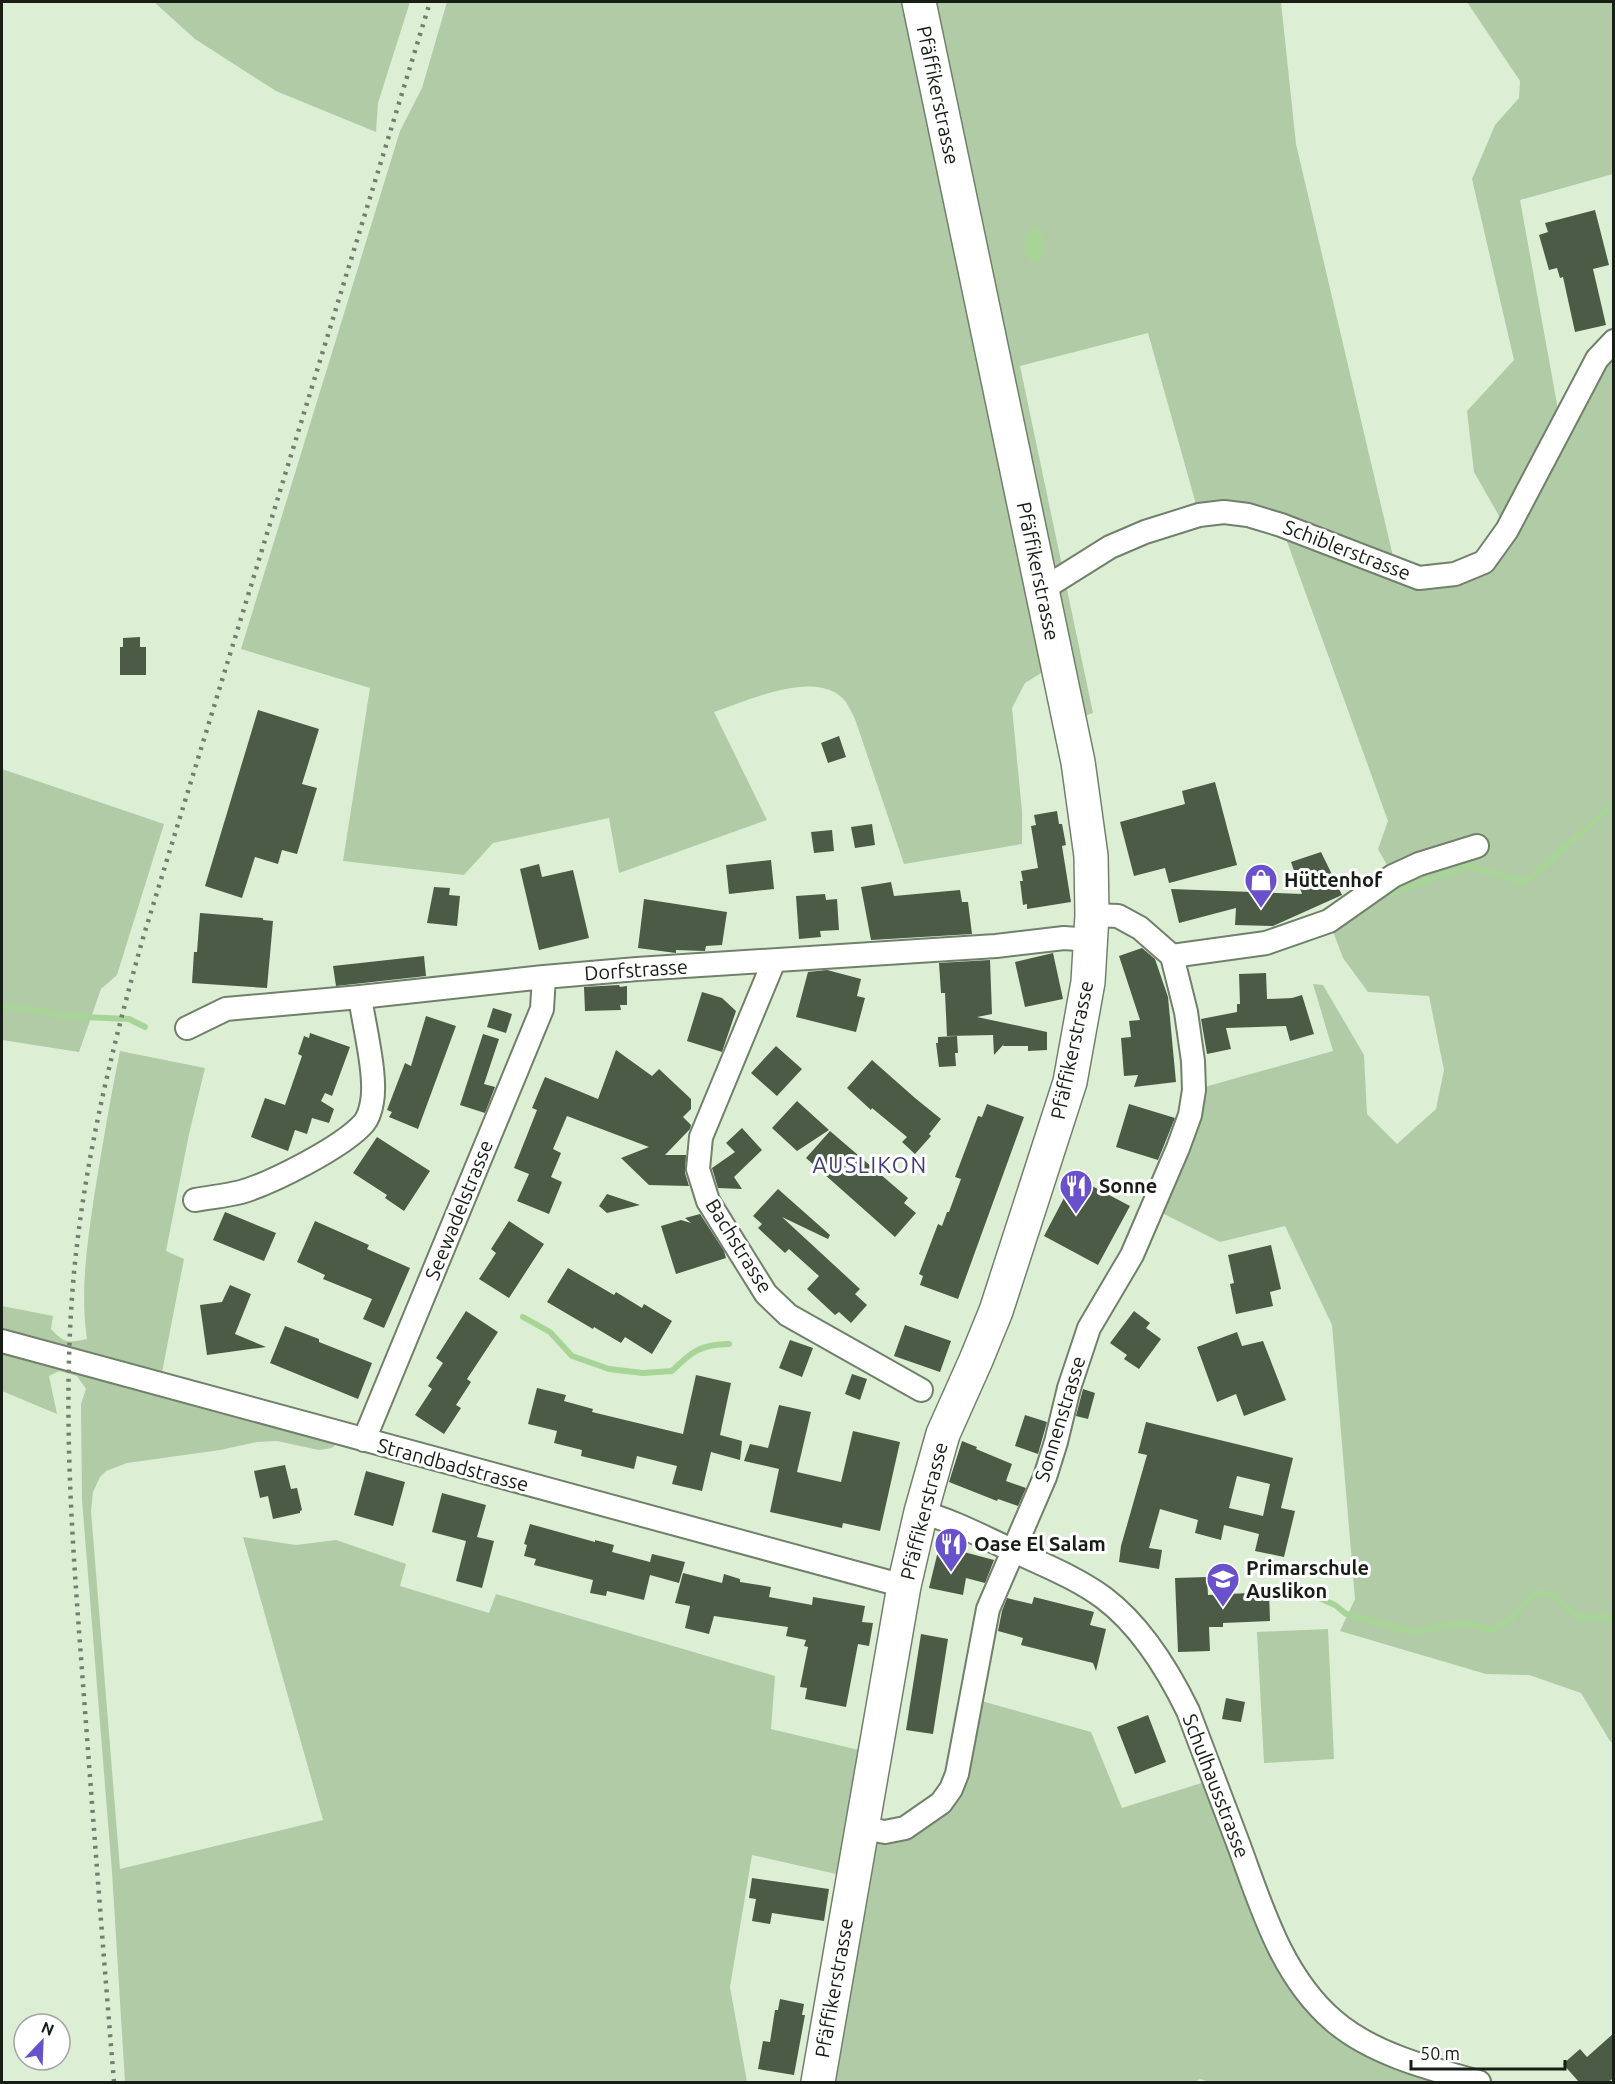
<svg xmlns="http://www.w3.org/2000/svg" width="1615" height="2084" font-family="Ubuntu,sans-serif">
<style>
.green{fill:#b1cba7}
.water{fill:#a8d597}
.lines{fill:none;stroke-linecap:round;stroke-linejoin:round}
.stream{stroke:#a8d597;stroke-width:6}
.building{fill:#4b5b45;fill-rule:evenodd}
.minor-casing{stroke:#70816a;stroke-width:26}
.secondary-casing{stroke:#70816a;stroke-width:36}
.minor{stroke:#fff;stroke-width:22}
.secondary{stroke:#fff;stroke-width:33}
.rail{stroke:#737f6e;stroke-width:4.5;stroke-dasharray:3 6;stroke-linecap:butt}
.labels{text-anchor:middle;stroke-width:6;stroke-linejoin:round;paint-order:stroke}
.street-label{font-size:20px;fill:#171e15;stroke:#fff}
.poi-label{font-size:20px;font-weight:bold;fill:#171e15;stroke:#fff;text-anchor:start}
.quarter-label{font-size:22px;letter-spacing:1.5px;fill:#433b78;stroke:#fff}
</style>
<rect width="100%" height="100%" fill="#dcefd5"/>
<!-- green -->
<path class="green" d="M154,2H410L378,103L376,132L276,91L195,39Z
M447,2H1281L1296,144L1396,569L1455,574L1507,530L1474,472L1467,411L1514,360L1472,179L1495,125L1519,98L1520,81L1467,2H1613V174L1520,200L1561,426L1613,341V1743L1610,1741L1581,1693L1529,1675L1486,1674L1340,1631L1355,1599L1332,1325L1285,1226L1220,1242L1152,1208L1194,1090L1333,1051L1313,984L1323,985L1364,1055L1367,1114L1397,1144L1436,1109L1444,1070L1429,996L1368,992L1343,958L1329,921L1393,876L1378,849L1388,821L1281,525L1199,515L1148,333L1020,366L1093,713L1070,721L1057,663L1025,683L1012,708L1022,811V844L904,864L855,719C852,713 849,707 846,702C818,667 748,701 714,712L767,820L619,873L609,818L493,843L464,875L343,861L370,688L241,649L400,131L422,88Z
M2,769L164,824L117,975L101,989L79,1052L2,1040Z
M120,1051L205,1068L189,1134L166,1251L184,1259L160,1383L345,1435L332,1448L319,1450L277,1441L257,1442L220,1450L127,1463L106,1471L100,1477L93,1492L91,1511L120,1869L323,1820L243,1537L296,1545L336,1540L406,1564L400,1586L489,1613L496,1594L775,1676L771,1729L863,1751L862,1828L885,1832L941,1803L971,1698L1091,1732L1122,1808L1214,1779L1259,1901L1334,2021L1479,2082H1210L1200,2079L1195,2082H818L854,1878L752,1855L730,1987L747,2082H125L112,1872L82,1500L81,1404L86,1389L77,1376L59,1371L49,1376L57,1414L2,1391V1306L53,1316L51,1329C65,1344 68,1343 87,1339C80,1291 87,1245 94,1197C102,1148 110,1099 120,1051Z
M1328,1629L1334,1759L1264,1763L1257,1632Z"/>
<!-- water -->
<path class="water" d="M1035,228L1041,232L1045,246L1041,259L1030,262L1024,251L1027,234Z"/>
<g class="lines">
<!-- stream -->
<path class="stream" d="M1388,894L1469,866L1526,882L1614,804
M2,1006L40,1011L60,1016L129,1019L145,1027
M523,1317L550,1332L572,1356L609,1369L643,1373L672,1371C691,1352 701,1344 729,1344
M1303,1591L1335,1605L1346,1614L1413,1632L1460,1623L1492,1630L1511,1619L1534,1593L1552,1594C1574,1614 1575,1622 1607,1617L1614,1623"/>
</g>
<!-- building -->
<path class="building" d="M1595,210L1609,265L1593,269L1606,325L1575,332L1563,277L1560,278L1557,268L1549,270L1539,235L1548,232L1545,223Z
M140,637V647H146V675H120V647H123V638Z
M258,710L319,729L302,784L317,788L297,854L282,850L278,864L255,857L242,898L205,886Z
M839,736L846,757L828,763L821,743Z
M1215,782L1237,865L1169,883L1165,868L1134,876L1120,822L1185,804L1182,791Z
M1057,811L1059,824H1062L1066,845L1062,846L1071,902L1027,909V904L1023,905L1020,881H1023L1021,871L1038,868L1031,826L1036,825L1034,815Z
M872,824L875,845L855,848L851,827Z
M832,830L834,851L814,853L811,832Z
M1321,852L1342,895L1273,926L1235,925L1236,908L1179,923L1171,889L1302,894L1291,862Z
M771,860L774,889L729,894L726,865Z
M539,864L542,877L573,870L589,938L539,950L520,869Z
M891,882L894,896L960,890L962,902H968L972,934L871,940L861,887Z
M434,887L450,888L449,895L460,896L457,926L427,923Z
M825,894L826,900L837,899L839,930L820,931L821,937L799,939L796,896Z
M644,899L727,912L722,945L706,946L705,951L676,950V953L638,948Z
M200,913L263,918V920L273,921L267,988L192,983L194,952H197Z
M1142,948L1155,959L1168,997L1176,1082L1134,1087L1138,1075L1124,1076L1121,1038L1131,1037L1129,1021L1140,1020L1119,956Z
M1053,953L1063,999L1025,1007L1015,962Z
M424,956L426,976L336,986L333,966Z
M990,960L992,1014L977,1017L1047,1032V1050L1028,1051V1046H1003L1004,1044L994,1055L993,1035L947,1036L945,993H941L939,963Z
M827,970L861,979L857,996L865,998L856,1032L796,1017L808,972Z
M1266,973L1267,999L1292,998L1302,995L1314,1034L1290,1041L1286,1026L1226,1028L1231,1049L1207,1054L1201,1019L1237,1012V1004H1240L1239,974Z
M619,985L620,987L627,986V1005H620L621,1010L585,1011L584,987Z
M702,992L722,998L736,1011L722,1052L687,1041Z
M493,1008L512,1014L506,1033L487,1027Z
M426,1016L456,1026L418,1129L389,1117L392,1112L387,1110L405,1063L411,1066Z
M310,1033L350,1047L332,1096L325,1093L321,1101L334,1109L329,1123L312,1118L307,1134L295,1130L288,1151L251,1137L265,1098L285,1105L302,1056L298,1054L304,1036L309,1038Z
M483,1034L499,1039L484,1084L495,1087L485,1113L460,1105Z
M957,1036L958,1053H955L956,1066L939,1067L936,1043H938V1037Z
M776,1046L802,1069L777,1096L751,1073Z
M616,1050L652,1076L659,1069L691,1099V1109L683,1117L691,1125L690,1129L665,1155H686L685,1173L689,1186L649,1185L621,1158L649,1147L567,1116L553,1149L561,1153L551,1177L562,1182L549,1214L517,1201L529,1174L514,1168L537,1110L532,1108L545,1077L598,1099Z
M872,1060L915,1098L941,1119L929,1134L931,1136L915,1154L902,1142L907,1137L872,1108L871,1110L847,1088Z
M797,1101L829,1130L797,1151L772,1128Z
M987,1104L1024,1117L958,1299L920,1285L923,1276L919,1274L938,1224L942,1226L947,1212H949L961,1179L955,1177L978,1116L982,1117Z
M1129,1104L1175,1118L1158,1160L1116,1147Z
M742,1128L762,1150L734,1177L742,1189L718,1188L712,1168L735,1152L726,1143Z
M830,1131L908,1198L904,1203L916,1213L895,1237L806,1158Z
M377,1137L430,1171L404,1211L385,1198L387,1195L353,1173Z
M1075,1177L1130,1206L1098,1265L1044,1236Z
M778,1189L830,1235L828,1239L782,1217L860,1289L855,1294L867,1305L851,1323L839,1312L835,1315L807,1289L819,1276L789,1249L785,1253L758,1228L762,1224L753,1216Z
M607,1194L640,1205L607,1213L599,1206Z
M225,1212L276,1233L264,1261L213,1240Z
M700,1214L724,1251L726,1258L676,1274L661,1226L681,1220L691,1223L685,1218Z
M315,1221L369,1245L367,1249L410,1268L384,1328L363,1319L372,1299L323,1279L325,1275L297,1262Z
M509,1221L544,1244L509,1298L479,1279L496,1253L491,1249Z
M1271,1245L1281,1289L1270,1292L1273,1306L1236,1314L1230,1284L1234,1283L1228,1255Z
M568,1268L614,1295L616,1292L642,1308L644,1304L672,1321L652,1354L625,1337L621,1343L594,1327L593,1329L547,1302Z
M230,1285L251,1294L235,1334L266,1347L207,1355L200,1305L222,1302Z
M466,1311L498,1332L467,1379L471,1382L456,1405L461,1408L444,1434L415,1415L432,1389L428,1386L443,1363L436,1358Z
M1134,1311L1150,1323L1146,1328L1161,1339L1139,1369L1124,1359L1127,1355L1110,1343Z
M905,1325L951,1341L940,1372L894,1356Z
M285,1326L319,1339V1342L372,1363L358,1399L270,1363Z
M1237,1332L1242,1346L1263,1341L1286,1400L1244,1416L1236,1394L1217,1402L1197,1347Z
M790,1340L813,1348L802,1377L779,1368Z
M852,1374L867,1379L860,1400L845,1394Z
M696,1375L731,1383L720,1435L742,1441L740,1460L711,1452L702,1491L672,1484L677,1466L637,1456L634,1469L581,1456L582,1450L554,1443L557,1431L528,1424L537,1388L566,1395L564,1401L593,1409L592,1412L683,1434Z
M1083,1389L1095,1393L1088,1419L1076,1416Z
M779,1405L811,1412L797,1472L841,1482L853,1431L900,1442L880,1531L843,1523L842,1528L770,1512L779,1469L744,1461L750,1444L768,1448Z
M1025,1415L1047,1422L1038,1454L1015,1446Z
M1146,1422L1293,1458L1281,1508L1295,1511L1284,1557L1255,1551L1259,1534L1224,1525L1221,1540L1195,1533L1198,1520L1160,1509L1149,1548L1162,1550L1159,1569L1119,1562L1121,1546L1147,1455L1138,1453ZM1237,1476L1270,1484L1263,1516L1229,1508Z
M962,1441L977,1447L976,1449L1012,1464L1006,1481L1026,1488L1018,1506L998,1499L997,1501L949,1482Z
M285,1465L291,1489L297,1488L302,1510L300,1511V1513L273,1519L268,1496L260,1498L254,1471Z
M366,1471L405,1482L393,1526L354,1515Z
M442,1493L486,1505L477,1537L494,1541L482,1588L456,1581L466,1541L432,1532Z
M530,1524L595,1542V1540L614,1545L612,1552L650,1562L652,1554L685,1562L679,1583L650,1575L644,1600L607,1591L606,1596L590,1593L593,1580L534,1565L536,1559L524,1556L527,1545L524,1544Z
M945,1547L994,1560L985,1583L966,1578L963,1595L929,1588L938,1551Z
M683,1573L722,1583L724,1574L740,1579V1582L771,1587L769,1597L812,1605L813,1597L865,1606L862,1622L873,1623L869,1646L858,1644L846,1707L805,1699L807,1688L800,1687L808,1647L804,1646L806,1640L786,1636L788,1627L714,1616L709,1634L685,1628L690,1606L675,1603Z
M1207,1577L1208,1595L1269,1592L1270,1621L1223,1623V1627H1209L1210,1651L1178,1652L1175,1578Z
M1034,1597L1094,1612L1090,1625L1106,1629L1096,1671L1093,1663L1021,1645L1023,1638L998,1631L1002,1611L1007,1598L1032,1604Z
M921,1634L948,1639L933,1734L906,1730Z
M1226,1698L1245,1702L1241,1722L1222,1719Z
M1148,1715L1166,1762L1135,1774L1117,1727Z
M752,1878L829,1889L824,1921L772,1913L770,1924L752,1921L756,1899L749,1898Z
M780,1999L804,2004L802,2015H805L794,2075L758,2069L763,2041L770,2042L775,2010H778Z
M1614,2033V2078L1608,2082H1579L1563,2064L1580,2049L1587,2057Z"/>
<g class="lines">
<!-- minor casing -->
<g class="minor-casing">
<path id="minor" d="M1043,589L1110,547L1145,532L1199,515L1224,512L1248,515L1281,525L1419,578L1455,574L1484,562L1507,530L1597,359L1614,341
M1092,915L1118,916L1140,928L1172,956L1266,943L1329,921L1393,876L1419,864L1477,846
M774,961L701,1137L698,1169L708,1201L766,1294L788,1315L921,1390
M187,1028L226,1009L360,997L544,977L637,969L996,946L1064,938L1091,940
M195,1200C210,1197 226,1196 241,1192C272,1183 343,1147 364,1123C368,1118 371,1108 372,1102C377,1076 364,1025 360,997
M2,1341L904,1586
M364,1440L542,1009L544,977
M921,1512C954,1521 983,1537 1014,1551C1044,1565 1077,1578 1104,1598C1141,1626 1168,1670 1188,1711C1205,1755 1221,1799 1238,1843C1261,1905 1281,1976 1334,2021C1372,2054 1431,2069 1479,2082
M862,1828L885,1832L905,1828L941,1803L951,1789L957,1774L988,1609L1045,1477L1056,1442L1069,1388L1089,1328L1132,1255L1178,1148L1190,1115L1194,1090L1193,1061L1186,1012L1172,956"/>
</g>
<!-- secondary casing -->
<g class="secondary-casing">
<path id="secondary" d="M818,2082L904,1586L921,1512L943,1434L976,1360L996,1311L1070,1082L1088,982L1092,915L1091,856L1078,762L919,2"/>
</g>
<!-- minor -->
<use href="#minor" class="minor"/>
<!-- secondary -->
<use href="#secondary" class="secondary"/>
<!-- rail -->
<path class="rail" d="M114,2082C103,1950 93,1817 83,1684C73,1551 62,1418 73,1284C83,1166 111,1052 143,938L430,2"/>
</g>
<!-- icons -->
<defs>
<g id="shop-pin" transform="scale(1.725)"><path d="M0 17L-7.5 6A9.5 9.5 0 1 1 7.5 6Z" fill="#6851ca" stroke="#fff"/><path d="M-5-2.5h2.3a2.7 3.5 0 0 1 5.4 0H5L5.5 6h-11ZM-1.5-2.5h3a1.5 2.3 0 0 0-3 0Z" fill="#fff"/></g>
<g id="restaurant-pin" transform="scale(1.725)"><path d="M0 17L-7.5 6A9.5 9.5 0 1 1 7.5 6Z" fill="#6851ca" stroke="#fff"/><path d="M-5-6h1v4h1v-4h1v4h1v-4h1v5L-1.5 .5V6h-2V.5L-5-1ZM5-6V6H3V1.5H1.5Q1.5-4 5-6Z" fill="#fff"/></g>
<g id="school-pin" transform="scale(1.725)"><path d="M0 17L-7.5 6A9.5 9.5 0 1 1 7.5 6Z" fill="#6851ca" stroke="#fff"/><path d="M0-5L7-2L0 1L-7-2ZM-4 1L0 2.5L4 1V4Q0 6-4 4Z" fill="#fff"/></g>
</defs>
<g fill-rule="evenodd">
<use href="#shop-pin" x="1261" y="880"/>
<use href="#restaurant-pin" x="1076" y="1186"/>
<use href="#restaurant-pin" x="951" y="1544"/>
<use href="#school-pin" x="1223" y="1579"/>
</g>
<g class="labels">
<!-- street labels -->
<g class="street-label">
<text transform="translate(938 95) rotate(78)" y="7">Pfäffikerstrasse</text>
<text transform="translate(1347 550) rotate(21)" y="7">Schiblerstrasse</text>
<text transform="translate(1038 571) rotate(78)" y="7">Pfäffikerstrasse</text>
<text transform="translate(636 970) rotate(-4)" y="7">Dorfstrasse</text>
<text transform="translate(1072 1050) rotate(-78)" y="7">Pfäffikerstrasse</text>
<text transform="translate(459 1210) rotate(-68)" y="7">Seewadelstrasse</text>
<text transform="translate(739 1246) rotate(58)" y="7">Bachstrasse</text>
<text transform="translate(1060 1419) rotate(-73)" y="7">Sonnenstrasse</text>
<text transform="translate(453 1465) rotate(15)" y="7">Strandbadstrasse</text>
<text transform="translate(924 1511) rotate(-76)" y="7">Pfäffikerstrasse</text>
<text transform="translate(1216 1786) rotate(69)" y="7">Schulhausstrasse</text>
<text transform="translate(834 1988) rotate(-80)" y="7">Pfäffikerstrasse</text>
</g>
<!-- poi labels -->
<g class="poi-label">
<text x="1284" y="887">Hüttenhof</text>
<text x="1099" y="1193">Sonne</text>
<text x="974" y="1551">Oase El Salam</text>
<text x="1246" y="1575">Primarschule<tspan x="1246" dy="23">Auslikon</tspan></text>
</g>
<!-- quarter labels -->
<g class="quarter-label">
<text x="870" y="1173">AUSLIKON</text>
</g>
</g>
<!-- border -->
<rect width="1615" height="2084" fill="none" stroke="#171e15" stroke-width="6"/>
<!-- north arrow -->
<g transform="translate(42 2042) rotate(23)"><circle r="28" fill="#ffffff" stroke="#a2a5a1" stroke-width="1.5"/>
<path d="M0-4.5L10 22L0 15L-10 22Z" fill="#6851ca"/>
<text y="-9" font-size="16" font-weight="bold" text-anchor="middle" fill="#171e15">N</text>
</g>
<!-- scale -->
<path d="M1411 2060v9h154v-9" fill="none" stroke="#171e15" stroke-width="3"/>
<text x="1420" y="2060" font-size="18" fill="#171e15" stroke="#ffffff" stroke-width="4.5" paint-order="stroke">50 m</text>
</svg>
